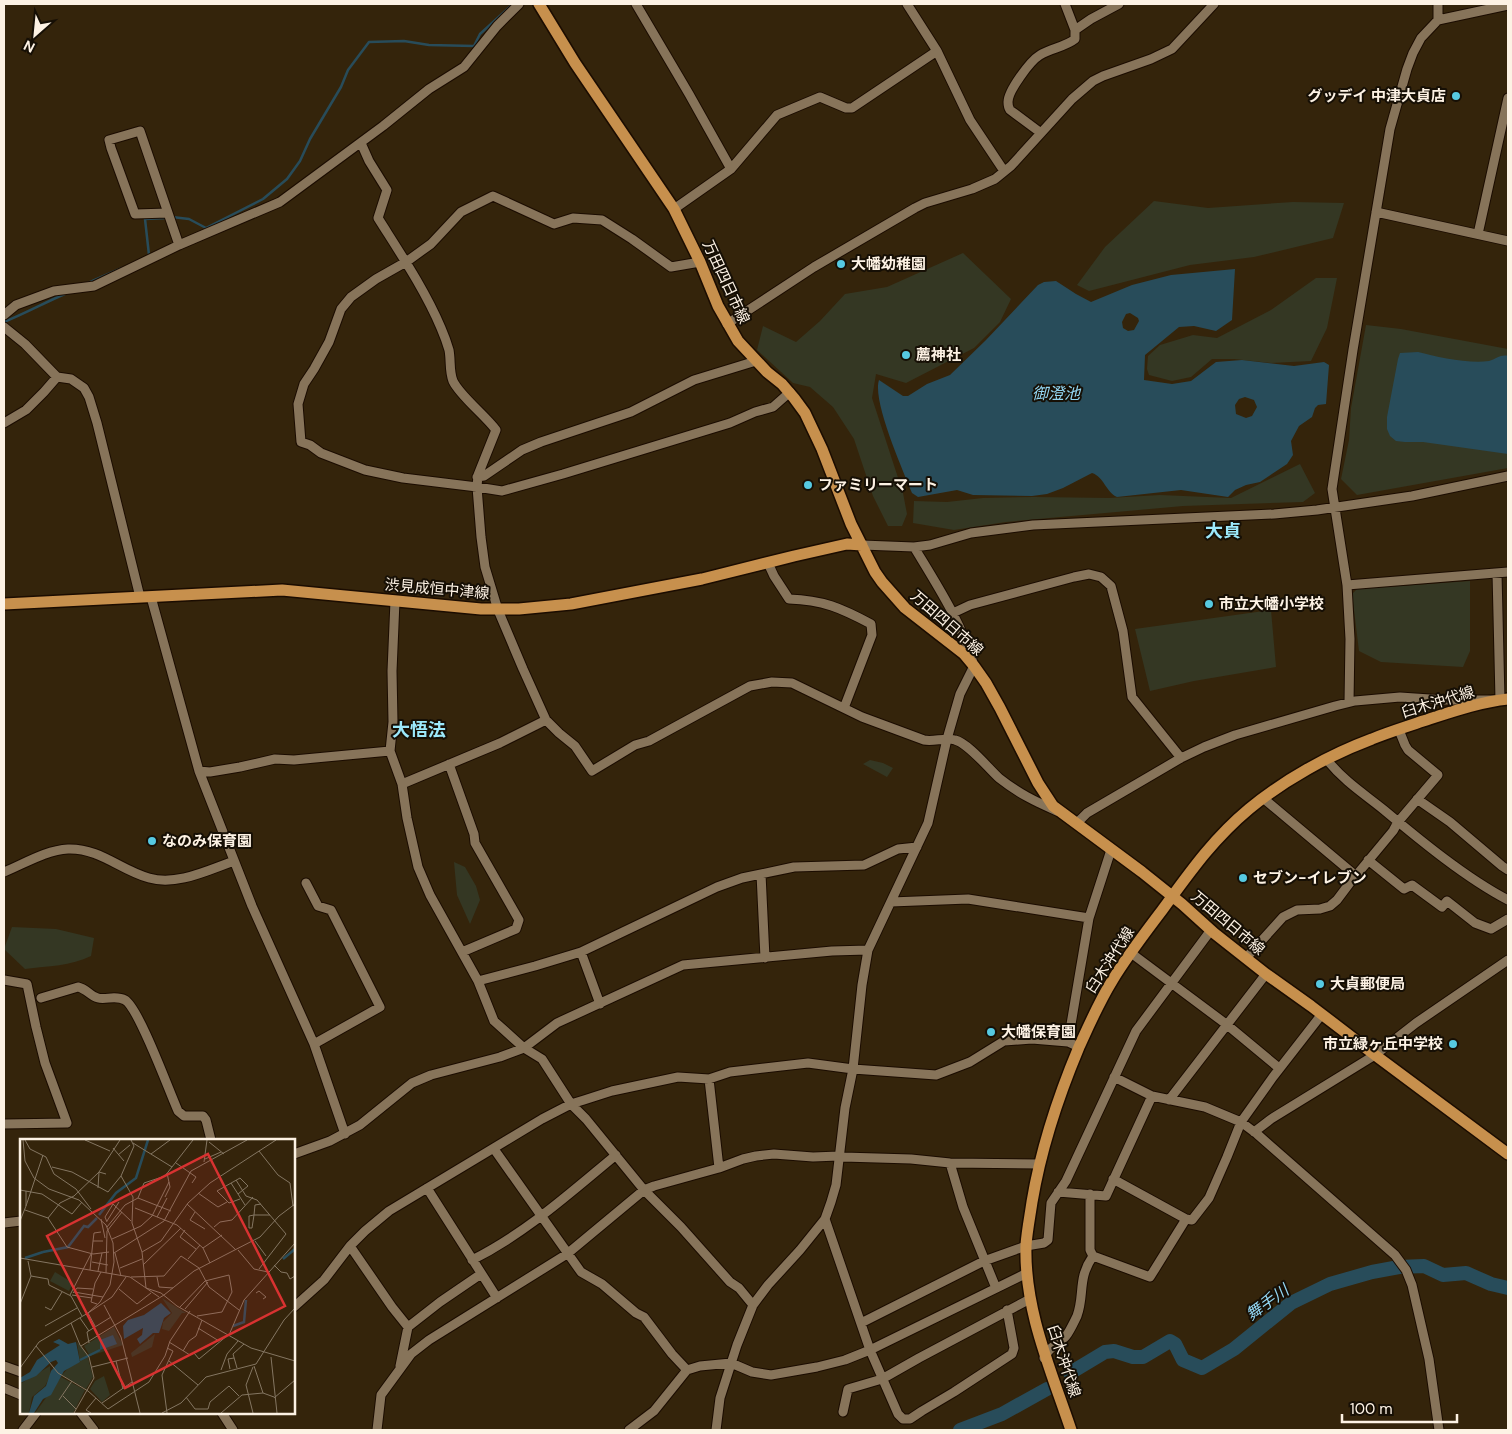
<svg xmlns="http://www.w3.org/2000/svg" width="1512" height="1434" font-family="'DM Sans','Noto Sans JP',sans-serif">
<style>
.green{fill:#343723}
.water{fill:#284c5a;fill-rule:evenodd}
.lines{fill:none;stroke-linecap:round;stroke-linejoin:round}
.stream{stroke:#284c5a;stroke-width:2.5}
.river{stroke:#284c5a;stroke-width:14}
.minor-casing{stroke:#1b0c00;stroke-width:11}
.major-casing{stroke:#1b0c00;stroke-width:14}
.minor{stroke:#87745a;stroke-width:9}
.major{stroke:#c7904d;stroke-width:11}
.poi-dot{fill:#56c9e1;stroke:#160f05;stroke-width:2}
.labels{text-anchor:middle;stroke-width:4;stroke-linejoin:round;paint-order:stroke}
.poi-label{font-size:15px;font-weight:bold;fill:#fdf2e4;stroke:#160f05;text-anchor:start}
.street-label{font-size:15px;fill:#fdf2e4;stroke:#160f05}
.water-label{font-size:16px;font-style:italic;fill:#93d6f2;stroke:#160f05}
.quarter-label{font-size:18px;font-weight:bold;fill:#9ce9fb;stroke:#160f05}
.inset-river{fill:none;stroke:#284c5a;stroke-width:2.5}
.inset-road{fill:none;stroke:#847662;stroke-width:1}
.view{fill:#d83231;fill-opacity:0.15;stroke:#d83231;stroke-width:2.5}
.inset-edge{fill:none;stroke:#fdf2e4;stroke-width:2.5}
</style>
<rect width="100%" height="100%" fill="#34240b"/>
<!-- green -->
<path class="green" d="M1154,201L1208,208L1293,202L1344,203L1333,238L1254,257L1190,265L1089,291L1077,285L1105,247Z
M963,253L1011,299L1000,322L974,348L906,383L876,374L872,398L903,493L907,514L902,526H888L873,496L854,439L833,407L810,387L793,383L757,350L763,326L796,342L820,321L845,294L887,287Z
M1316,278H1337L1327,328L1311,361L1271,363L1234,359H1212L1191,377L1172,381L1149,375L1147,369L1148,356L1160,345L1193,335L1217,338L1271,310Z
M1366,325L1401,329L1508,349V468L1357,495L1341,479L1349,440L1351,408Z
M1300,464L1315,493L1303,502L1183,506L1006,522L954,530L913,523L914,501L947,502L983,498L1034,497L1109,498L1160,495L1231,498Z
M1470,581V651L1463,667L1381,662L1359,651L1352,594L1357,589Z
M1271,610L1276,667L1194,681L1150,691L1135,629Z
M870,760L883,763L893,768L887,777L863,764Z
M454,862L465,867L476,886L480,900L470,924L457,895Z
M12,927L56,929L94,938L91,956C71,966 48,966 25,969L4,949Z"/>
<!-- water -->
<path class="water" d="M1235,269L1232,320L1216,331L1194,326L1179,327L1145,355L1144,380L1172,384L1191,381L1216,362L1242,360L1294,366L1324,362L1329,365L1326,404L1318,405L1315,408L1312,417L1299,426L1291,441L1293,455L1287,464L1260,482L1246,485L1235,490L1228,497L1181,490L1117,497C1106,492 1104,477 1092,473L1063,488L1047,494L1032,496L973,495L957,490L918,497L912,493C903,470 872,401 879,380L903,396H908L927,384L950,375L986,340L1038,285L1044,282L1056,281L1076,294L1091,302L1132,285L1171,275ZM1130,313L1138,318L1139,321L1134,330L1128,331L1123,328L1122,322L1126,314ZM1245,397L1254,400L1257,407L1252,416L1246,418L1236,414L1235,405L1239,399Z
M1418,352C1437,357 1469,364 1489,361C1496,359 1501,354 1508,356V454L1423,442H1405L1396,441L1390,436L1387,429V417L1398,359L1400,353Z"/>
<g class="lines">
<!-- stream -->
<path class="stream" d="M172,217L189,219L206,228L263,199L287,179L300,161L310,139L341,87L348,70L369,42L404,41L429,45L474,46L480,34L513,4
M149,255L145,219L166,218
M88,283L122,268
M4,322C26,313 46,302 67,293"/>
<!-- river -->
<path class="river" d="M1070,1373L1105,1352L1114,1351L1133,1357H1143L1170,1341L1175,1344L1183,1360L1202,1368L1234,1349L1291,1303L1330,1284L1372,1272L1399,1267L1424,1266L1443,1275L1466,1273L1491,1284L1508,1288
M960,1430L1002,1414L1047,1389"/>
<!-- minor casing -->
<g class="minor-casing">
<path id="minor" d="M636,4L689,94L731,169
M907,4L937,51L970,120L1004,171
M1438,20L1508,5
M1075,30L1091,19L1119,4
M1041,133L1010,110C1008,107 1008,106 1008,102C1008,91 1030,61 1040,55C1051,48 1065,47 1075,39V30L1065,4
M361,143L369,161L387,190L378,218C400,253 425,290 441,328C444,335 447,343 449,350C451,360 449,371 453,381C460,396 485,415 496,430L478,475L477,487L481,537L485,567L498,610L523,669L546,720L559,733L575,746L592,771L635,745L649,741L750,686L772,682L792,683L862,717L924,740C934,742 945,737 955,740C968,743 989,769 999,778C1018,793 1034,801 1057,811
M674,209L731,169L777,115L820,97L846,108H852L937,51
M1376,212L1508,241
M168,213L135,214L111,148L109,140L140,131L179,245
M1478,234L1508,98
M700,262L671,267L632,239L602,220L573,218L554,224L493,196L461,212L431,244L406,262L376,279L351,297L341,309L329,342L314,369L304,384L298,404L301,442L310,445L321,453L365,470L403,478L477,487L502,491L563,474L730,423L755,412L773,407L790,392
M4,315L16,305L54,291L94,286L179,245L280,202L383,126L429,89L464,67L497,26L519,4
M727,324L814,267L915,208L925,203L972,189L995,179L1011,166L1072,99L1093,81L1103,76L1151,59L1172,49L1214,4
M4,327L25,344L57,377L71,379L84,388L89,397L97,423L140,597
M4,423L26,410L44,392L57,377
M477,477L484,476L522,450L541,442L631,412L694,380L756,361
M862,545L914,547L930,545L971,533L1033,525L1274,514L1317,510L1412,496L1508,476
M768,563L774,576L789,599C823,600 841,608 871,624L872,635L844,708
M1347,585L1508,572
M151,597L199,771L252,906L314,1044L345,1134
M395,601L392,671L393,722L390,751L402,784L407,818L418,867L430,895L478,981L494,1021L524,1048L542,1059L571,1104L586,1119L644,1190L681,1227L730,1282L739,1288L753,1305
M953,613L970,605L1074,577L1089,574L1101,577L1111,586L1123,631L1132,697L1181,758
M1349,702L1350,639L1347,585L1332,489L1353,350L1390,129L1407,69L1413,53L1421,38L1438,20V4
M1327,760C1345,782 1363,793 1384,810C1421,841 1466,878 1508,900
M449,764L474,834L475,843L519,920L516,929L462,952
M199,771L210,772L240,767L275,759L294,760L390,751
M402,784L500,743L546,720
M1263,798L1356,876
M1417,799L1450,822L1502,866L1508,870
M1077,823L1087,813L1181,758L1204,747L1235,735L1335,706L1355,701L1400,697L1445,700H1500L1497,573
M1368,860L1404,889L1412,885L1442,907L1447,901L1475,923L1491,929L1508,919
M4,872C24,864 46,850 68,849C100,848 120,870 149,878C177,886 208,870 234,861
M761,874L765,958
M306,883L318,906L331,910L380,1007L314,1044
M891,902L968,899L1089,918
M581,952L600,1004
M1131,953L1226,1024L1279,1068
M1246,958L1283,917L1297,910L1320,909L1330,906L1337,900L1349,884L1393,831L1398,822L1438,775L1408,750L1405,745L1399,730
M4,980L27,984L36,1027L45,1063L67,1123L4,1124
M478,981L535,966L581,952L717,887L742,878L794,867L864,865L898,849L917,847
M41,998L78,987C87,989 90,996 98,998C106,1000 116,995 125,1000C139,1008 169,1091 178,1111L184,1116H203L206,1120L211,1140
M1068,1042L1089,918L1111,850
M1114,1077L1152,1096L1205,1107L1241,1122L1257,1134L1395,1255L1406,1270L1412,1285L1429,1359L1439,1430
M709,1079L719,1168
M1169,1100L1266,974
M1254,1132L1271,1119L1375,1055L1416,1023L1508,960
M494,1149L581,1272L602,1284L636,1313L644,1317L672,1354L687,1370L700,1366L731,1363L752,1372L771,1375L817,1367L845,1360L870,1350L1027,1273
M294,1154L330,1141L360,1125L412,1083L431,1075L500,1057L524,1048L557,1023L683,965L832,951L868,950
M950,1163L963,1207L996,1288
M1113,1179L1186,1219L1192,1220L1209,1198L1227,1157L1241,1122L1273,1077L1322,1014
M427,1188L497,1298
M1058,1192L1106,1196L1152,1096
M1090,1194V1250L1093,1256L1150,1277L1186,1219
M825,1219L870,1350L898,1414L903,1419H910L922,1411L954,1392L1012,1354L1014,1348L1007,1310
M4,1223L21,1221
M350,1246L392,1307L408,1327
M472,1260C526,1233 570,1193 616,1155
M294,1307L324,1280L350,1246L365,1231L389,1211L542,1119L571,1104L584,1100L612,1091L678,1077L709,1079L730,1072L808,1063L853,1069L936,1075L970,1062L1004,1041L1032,1039L1068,1042L1079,1047
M861,1323L984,1261L1026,1246L1044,1243L1048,1240L1051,1203L1066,1181L1136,1031L1211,930
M1044,1358C1048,1347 1058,1345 1066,1336C1070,1331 1074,1322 1077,1316C1085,1294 1077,1279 1093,1256
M4,1366L21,1372
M400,1366L408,1327L440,1302L481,1274
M4,1388L21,1395
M843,1412L848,1389L882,1379L919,1358L1030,1299
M81,1413L94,1430
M222,1413L233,1430
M23,1430L36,1413
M377,1430L381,1395L411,1354L429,1340L567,1254L644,1190L654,1186L719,1168L743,1159L756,1156L774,1154L813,1157L839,1156L843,1157L911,1159L950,1163L1040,1164
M629,1430L654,1411L687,1370
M716,1430L720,1398L737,1345L753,1305L768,1285L800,1250L825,1219L831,1202L836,1185L845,1108L853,1069L862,985L868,950L928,823L947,739L960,694L974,666C962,623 937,585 914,547"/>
</g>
<!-- major casing -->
<g class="major-casing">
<path id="major" d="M539,4L575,63L674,209L700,262L718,306L738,341L767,372L782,384L794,398L805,413L822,449L851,524L875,572L882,582L905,608L964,654L974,666L986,683L1000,708L1038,783L1053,806L1142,872L1182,904L1214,933L1266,974L1311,1006L1375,1055L1508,1154
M4,604L282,590L481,609H519L571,604L702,579L794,556L847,544L862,545
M1071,1430C1051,1370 1024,1310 1026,1245C1027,1231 1030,1216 1032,1202C1041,1148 1058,1097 1079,1047C1089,1025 1099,1002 1112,981C1127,956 1145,933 1163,909C1190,872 1213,839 1249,809C1284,780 1329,755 1372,739C1389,732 1406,727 1423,721C1451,712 1479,702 1508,699"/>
</g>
<!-- minor -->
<use href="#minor" class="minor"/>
<!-- major -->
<use href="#major" class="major"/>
</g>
<!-- markers -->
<g class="poi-dot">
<circle cx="1456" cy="96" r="5"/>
<circle cx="841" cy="264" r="5"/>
<circle cx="906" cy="355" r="5"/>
<circle cx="808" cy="485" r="5"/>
<circle cx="1209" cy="604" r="5"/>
<circle cx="152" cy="841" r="5"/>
<circle cx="1243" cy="878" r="5"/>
<circle cx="1320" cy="984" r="5"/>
<circle cx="991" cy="1032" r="5"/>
<circle cx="1453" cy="1044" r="5"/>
</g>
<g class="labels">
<!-- poi labels -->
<g class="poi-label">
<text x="1446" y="101" text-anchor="end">グッデイ 中津大貞店</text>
<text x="851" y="269">大幡幼稚園</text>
<text x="916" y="360">薦神社</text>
<text x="818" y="490">ファミリーマート</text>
<text x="1219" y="609">市立大幡小学校</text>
<text x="162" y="846">なのみ保育園</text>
<text x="1253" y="883">セブン-イレブン</text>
<text x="1330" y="989">大貞郵便局</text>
<text x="1001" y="1037">大幡保育園</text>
<text x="1443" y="1049" text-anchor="end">市立緑ヶ丘中学校</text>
</g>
<!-- street labels -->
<g class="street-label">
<text transform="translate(726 282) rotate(65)" y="5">万田四日市線</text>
<text transform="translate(437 589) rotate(5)" y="5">渋見成恒中津線</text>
<text transform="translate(947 623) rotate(41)" y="5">万田四日市線</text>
<text transform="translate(1438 702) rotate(-17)" y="5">臼木沖代線</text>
<text transform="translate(1228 923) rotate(40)" y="5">万田四日市線</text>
<text transform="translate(1110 960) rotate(-57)" y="5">臼木沖代線</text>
<text transform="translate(1064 1361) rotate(72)" y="5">臼木沖代線</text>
</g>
<!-- water labels -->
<g class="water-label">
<text x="1056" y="399">御澄池</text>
<text transform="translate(1267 1302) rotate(-36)" y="6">舞手川</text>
</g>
<!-- quarter labels -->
<g class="quarter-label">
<text x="1223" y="537">大貞</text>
<text x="419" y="736">大悟法</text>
</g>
</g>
<!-- overview -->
<g transform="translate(20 1139)">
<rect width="275" height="275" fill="#34240b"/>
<path d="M35,133L53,144L49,152L30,142ZM142,159L166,174H162L149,192L142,190L143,183L152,174ZM94,188L103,206L70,217L64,207ZM135,195L132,208L112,218L111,214ZM57,203L67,215L73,238L66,250L42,236L51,226L60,223ZM30,227V237L25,247L12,258L9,274H0V245ZM84,237L90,256L82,263L70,250L75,242ZM41,238L65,251L53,274H15Z" fill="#343723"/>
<path d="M141,164L151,174L144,179L139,194H133L120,205L117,200L122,196L123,189L104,200L103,187L108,181L124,176ZM93,196L97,205L80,211V201ZM39,200L48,205L56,203L60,223L44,232L31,256L23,260L14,274H9L14,257L26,247L31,232L38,224L36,221L31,223L16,237L0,244V239L10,233L17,221L40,206L33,203Z" fill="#284c5a"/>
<path class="inset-river" d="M79,76L96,54L116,39L128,1M23,113L48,108L64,87L68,88L77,79M5,119L23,113M263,120L275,110M213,187L224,183L226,161M60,221L80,211"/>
<path class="inset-road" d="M5,1L10,10L26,18L34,35L56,50L71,70M65,1L90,12M189,3L204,15M113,4L152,28M93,9L104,22M239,12L258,36L270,44L273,67M131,15L150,1M98,16L110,6M185,20L201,13M184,23L187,1M156,24L176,38L172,44M32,28L52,33L88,53L101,37L114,7L111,1M101,37L113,58L112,84L122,113L126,149L139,158M216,41L226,57L237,61L266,95L239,130M211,44L225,66M78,49L79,33L86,35M0,51L22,55L52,75L62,63M178,54L198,68L207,63M218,55L228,47L220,39L197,52L209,64L220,60M145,58L150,48L147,34M118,59L124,44L145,37L173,1M167,65L216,111M241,65L235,66L234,76H250M6,67L23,16M115,69L157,86L183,109L190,124M5,71L28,79L47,108L73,115L89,113M175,73L170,81L185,90M234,76L232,89H229V77ZM137,78L147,59M28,79L40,64L54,57L79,33L100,1M81,80L85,99M0,82L6,67V52M87,82L99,63M87,83L85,78L93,65L111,82M87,88L105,66L118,59L151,72M194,88L200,83L212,81L233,58M165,91L160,98L176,110M92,100L121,87L132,77L149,43M73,102L74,94L81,93M235,102L246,117M183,109L202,96M218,111L234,130L248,133M122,113L141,102L168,64L190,44L256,1M94,114L144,82L171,32L227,1M95,114L101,137M0,119L110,138L126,149L141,154L157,167L231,209L275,222M168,120L180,106M72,123L88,126M123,126L161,89M254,126L261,133L267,134L270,140L275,137M100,129L122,120M70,131L73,102H83M78,132L82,114M86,134L87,92L102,73M11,137L28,140L29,146L51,157L62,177M111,138L144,137L161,117L179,129L189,148L219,171M137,138L139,148L153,149M99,150L117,165L131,154M54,153L83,158M53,154L57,149L73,150M236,154L239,152L246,158L243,160M50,156L71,115M52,156L72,159M144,156L174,132L240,98L259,77L275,65M0,165L11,137L8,122M77,165L71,163L75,144L81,133M84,166L101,198L120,274M25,168L31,171L42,153M160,168L185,142L209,136L212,153L202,173L177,177M165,170L188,143M60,179L69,192M51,184L60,206L69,218L74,239L54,274M25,187L57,169M75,187L68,174L92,158L106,138M178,189L199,202M209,196L224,161L275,104M149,203L170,216L174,214L179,220L208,196M69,204L67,193L91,178M16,207L38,234L68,252L88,270L129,243L145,217L150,202L170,172M61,207L144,156M163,212L169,202L176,197L182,181M251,218L257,274M96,222L103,250M149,222L178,246M234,227L243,254M72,228L108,219M233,228L226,246L233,274M0,229L19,203L68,174L80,163L90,146L94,123L93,104L86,86L59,61L29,50L14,39L5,22L3,1M217,229L213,215L224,205M210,230L208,220L214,219M201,231L207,215L218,202M43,257L56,270M166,258L175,270H188L190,263L209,247L219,257M254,259L275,241M39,261L52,242M82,264L112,243M71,274L66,271L76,259M142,274L161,264L186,238L236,225L264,181L275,169M147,274L142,236L153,212L147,209M201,274L222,256L243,254L254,258"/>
<path class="view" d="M188,15L265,167L105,249L27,97Z"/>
<rect width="275" height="275" class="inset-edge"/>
</g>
<!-- border -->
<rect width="1512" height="1434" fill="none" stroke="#fdf2e4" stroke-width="10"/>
<!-- north arrow -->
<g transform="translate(35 35) rotate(207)" stroke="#160f05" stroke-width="4" paint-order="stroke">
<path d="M0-4L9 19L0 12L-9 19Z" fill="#fdf2e4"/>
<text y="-8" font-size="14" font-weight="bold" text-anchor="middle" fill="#fdf2e4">N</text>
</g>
<!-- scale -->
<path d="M1342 1414v8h115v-8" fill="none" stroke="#fdf2e4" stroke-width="2.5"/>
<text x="1350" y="1414" font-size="15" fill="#fdf2e4" stroke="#160f05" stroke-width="4" paint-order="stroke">100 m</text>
</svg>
